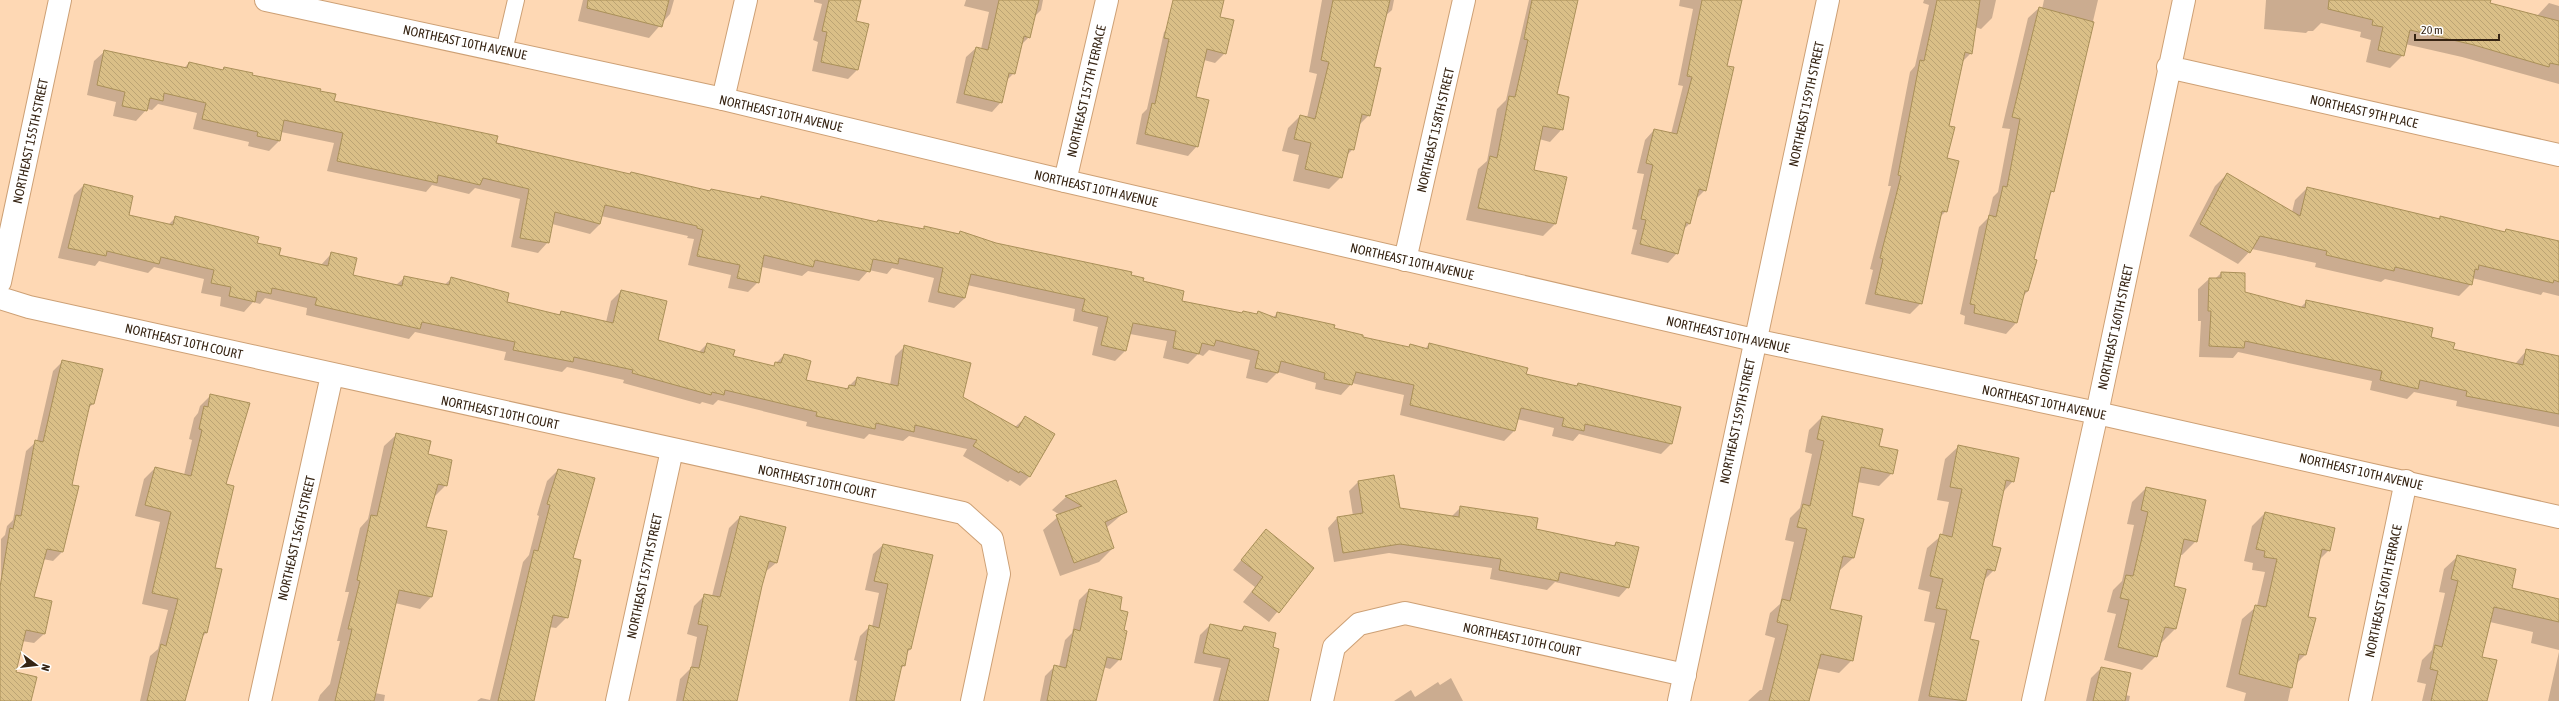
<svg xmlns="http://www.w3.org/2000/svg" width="2559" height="701" font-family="'Asap Condensed',sans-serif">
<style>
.shadow{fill:#0003}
.building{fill:url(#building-back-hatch);stroke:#aa9059}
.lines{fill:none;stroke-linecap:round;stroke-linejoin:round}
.service-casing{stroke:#cda075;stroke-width:18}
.minor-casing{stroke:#cda075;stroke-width:24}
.tertiary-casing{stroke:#cda075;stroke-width:24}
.service{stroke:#fff;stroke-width:16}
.minor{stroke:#fff;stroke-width:22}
.tertiary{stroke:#fff;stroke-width:22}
.labels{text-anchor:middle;stroke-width:3;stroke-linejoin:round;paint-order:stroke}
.street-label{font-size:13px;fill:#362413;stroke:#fff}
</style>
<defs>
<pattern id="building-back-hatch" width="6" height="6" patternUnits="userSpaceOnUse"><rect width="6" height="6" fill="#dabf87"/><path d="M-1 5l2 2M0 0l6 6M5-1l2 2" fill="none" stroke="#bca474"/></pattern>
</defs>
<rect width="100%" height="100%" fill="#fed8b4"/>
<!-- shadow -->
<path class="shadow" d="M583,0H674L670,14L649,38L578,21Z
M814,0H860L855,21L857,70L848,79L812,71L818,42L813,40L822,4L814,2Z
M966,0H1043L1041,10L1034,17L1029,37L1020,46L1014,73L1006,81L1001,102L992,112L956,103L966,57L976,48L981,49L989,12L964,6Z
M1178,0H1223L1219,18L1225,53L1215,63L1204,60L1195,98L1197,146L1188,156L1136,144L1142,114L1147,109L1164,32L1173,23Z
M1322,0H1394L1392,10L1384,17L1373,67L1369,115L1358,126L1353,149L1346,156L1341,177L1329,189L1293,181L1299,155L1282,151L1288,128L1300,116L1307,118L1317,74L1309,72Z
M1529,0H1577L1556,95L1562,129L1550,142L1539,139L1533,171L1566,178L1555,224L1543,236L1466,220L1478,169L1487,161L1497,109L1506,100Z
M1680,0H1741L1726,66L1705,190L1695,200L1690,223L1683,230L1677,253L1668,263L1631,254L1637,230L1632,229L1644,174L1637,173L1645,140L1654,130L1671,134L1683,86L1678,85L1693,9L1679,6Z
M1924,0H1996L1992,18L1981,29L1975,27L1971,53L1961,63L1947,126L1946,211L1939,218L1921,303L1910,314L1865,304L1873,270L1870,269L1891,186H1888L1910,72L1915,66L1929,5L1923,3Z
M2044,0H2098L2053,191L2049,195L2033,260L2028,291L2023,296L2016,323L2006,334L1964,324L1965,316L1960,314L1979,227L1988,218L1993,197L1998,192L2010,129L2002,128L2028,18L2039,8L2042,9Z
M2266,0H2490L2489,4L2537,16L2549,3L2559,6V84L2462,57L2405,44L2403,55L2390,68L2366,62L2371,40L2360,37L2361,32L2321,23L2313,31H2308L2306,33L2264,29Z
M105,51L184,68L189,63L222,71L224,68L319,92L333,102L629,175L758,200L761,197L876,223L878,221L922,230L925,227L957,235L960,232L996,244L1130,275L1181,301L1241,314L1243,312L1255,315L1258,312L1273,318L1277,313L1362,338L1408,348L1410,345L1425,349L1429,344L1525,375L1576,387L1578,384L1679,408L1671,444L1661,454L1579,434L1573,441L1552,436L1554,428L1517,419L1514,431L1504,441L1400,415L1404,395L1352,383L1341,395L1315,389L1316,383L1278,372L1267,383L1246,378L1250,360L1209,350L1203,356L1198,354L1188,364L1163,358L1167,341L1130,334L1125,351L1115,361L1092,355L1098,327L1073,321L1075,309L967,285L965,298L954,308L928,302L934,278L892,268L887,274L869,270L859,281L808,271L802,276L762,267L758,282L748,292L728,288L731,275L688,265L694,239L687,238L688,236L601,216L600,224L590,234L552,224L548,242L538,253L511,247L520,199L475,188L469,194L432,185L426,192L327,171L334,143L281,132L279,141L269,151L248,146L249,142L193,129L197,113L158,104L152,110L147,109L136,121L113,116L116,102L87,95L94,61Z
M2227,174L2292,212L2295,200L2307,188L2438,219L2440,217L2504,233L2506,230L2559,242V296L2543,292L2541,295L2472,278L2471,284L2459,296L2385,279L2381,282L2315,267L2316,263L2252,249L2238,264L2189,236L2215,186Z
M84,185L128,216L168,225L175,218L256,244L278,256L321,265L332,253L352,276L396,285L405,277L444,285L451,279L505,303L558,315L562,312L606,322L611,301L621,291L657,341L699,352L707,344L732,357L772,367L784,355L805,381L845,390L857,378L890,385L895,356L905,346L962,397L1015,427L1025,418L1030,476L1020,486L1010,480L1008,482L963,456L967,449L909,436L903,441L869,434L864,439L806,426L807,422L718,400L713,405L702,402L700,404L623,383L624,380L567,367L562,372L504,360L506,352L415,332L409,339L306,315L307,308L265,298L260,304L253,302L244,312L220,306L221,297L201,293L204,279L154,267L148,273L99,261L95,266L58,258L74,195Z
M2221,273L2244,292L2300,308L2307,301L2430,338L2452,350L2515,364L2527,350L2559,357V427L2456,406L2457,401L2414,392L2407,399L2370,390L2372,381L2238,352L2233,358L2199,357L2201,321H2198V289L2209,279H2215Z
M63,361L93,404L87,409L71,485L62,552L53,561L43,559L32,598L51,602L44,634L34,643L22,641L15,673L30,701H0L1,539L5,535L7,526L13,520L26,451L37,441L53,371Z
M211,395L225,485L207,632L202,637L185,701H140L150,656L158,649L168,610L142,604L160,522L135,516L144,479L155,468L184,475L192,440L189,439L194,418L198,413L200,406Z
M1822,417L1878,447L1892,473L1879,486L1857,482L1850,517L1862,519L1853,558L1839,571L1829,610L1852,660L1839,673L1816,668L1809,701H1748L1760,690H1762L1775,638L1765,635L1770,613L1780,604L1794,542L1785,540L1790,518L1800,508L1812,454L1805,452L1809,430Z
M396,435L427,455L446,485L434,497L425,528L431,597L420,609L395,603L375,693L385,695L384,701H318L320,695L330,684L340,641H337L349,592H345L360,528L368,519L384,446Z
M1959,446L2013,481L2003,492L1991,547L1994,570L1983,581L1969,640L1978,642L1965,701H1918L1935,623L1924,621L1930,592L1918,589L1927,548L1942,535L1949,502L1937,500L1945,459Z
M558,470L572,559L567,617L556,628L549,627L533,701H477L481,698L490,700L523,562L529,555L539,516L537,515L547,481Z
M1115,481L1126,511L1106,528L1113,548L1099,562L1060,576L1043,530L1060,515L1052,510L1066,497Z
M1358,482L1399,509L1451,517L1461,507L1535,529L1612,547L1616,543L1628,587L1619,597L1555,582L1547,590L1490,579L1492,568L1389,553L1334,562L1328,528L1337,518L1353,516L1349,491Z
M2146,488L2196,541L2182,555H2180L2173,587L2185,590L2175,629L2161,643L2156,656L2142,670L2104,660L2116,614L2107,612L2113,590L2122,581L2134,525L2127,524L2132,502Z
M2265,513L2329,550L2319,560L2307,617L2315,619L2305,655L2296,664L2288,701H2244L2246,693L2226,687L2242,619L2257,606L2265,572L2252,570L2253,563L2244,561L2252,526Z
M740,517L776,563L764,573L736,701H676L680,679L691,668L697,637L687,634L694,606L705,595L712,596L729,528Z
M1266,530L1313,568L1269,622L1243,602L1255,587L1233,570Z
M883,545L911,649L906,653L904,666L900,669L893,701H849L857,661L854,660L860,636L869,627H872L879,593L865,590L873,554Z
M2457,557L2510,588L2559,600V650L2531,643L2533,632L2490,622L2481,658L2486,701H2422L2426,684L2417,682L2422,660L2432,650L2445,593L2439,592L2444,569Z
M1089,590L1119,611L1123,631L1120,659L1110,669L1103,667L1095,701H1040L1045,676L1055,666L1059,667L1065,640L1072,633L1079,600Z
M1210,625L1239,632L1244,627L1258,701H1213L1221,668L1194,663L1200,635Z
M2559,652V701H2548Z
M2101,668L2125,695L2130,696L2129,701H2086L2091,678Z
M1451,678L1463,701H1394L1411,690L1415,697L1438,682L1440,685Z"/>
<!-- building -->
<path class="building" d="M588,0H669L662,27L587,8Z
M829,0H861L856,21L869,24L858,70L821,62L827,32L822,31Z
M999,0H1039L1030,38L1024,36L1015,74L1009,73L1002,103L964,94L976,47L988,50Z
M1173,0H1224L1220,17L1234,20L1226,54L1207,49L1196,97L1209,100L1198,147L1145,134L1152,103L1155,104L1169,39L1164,38Z
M1333,0H1390L1374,67L1381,68L1370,116L1362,114L1354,150L1349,149L1342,178L1305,169L1311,143L1294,139L1300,115L1315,119L1329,62L1321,60Z
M1532,0H1578L1557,94L1569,97L1563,130L1543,126L1534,170L1567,177L1556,224L1478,208L1490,156L1497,158L1509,96L1515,97L1528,40L1524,39Z
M1702,0H1742L1727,66L1734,67L1706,191L1699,189L1690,224L1686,222L1678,254L1640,244L1646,220L1641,219L1653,165L1646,163L1654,129L1677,134L1692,77L1687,76Z
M1937,0H1980L1972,54L1965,52L1949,126L1955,127L1947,158L1959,161L1947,212L1942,211L1922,304L1875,294L1883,259L1880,258L1901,176L1898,175L1920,60L1924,61Z
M2329,0H2491L2490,3L2559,21V65L2550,63L2549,67L2474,45L2410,30L2404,56L2378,50L2383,27L2372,25L2373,20L2328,9Z
M2039,7L2094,22L2054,192L2051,191L2034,259L2037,260L2028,291H2025L2017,323L1974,313L1975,305L1970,304L1989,215L1996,217L2003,186L2007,187L2020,119L2012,117Z
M104,50L187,68L189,62L223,70L224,67L253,73L252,75L321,89L320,91L336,94L334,101L498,136L496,143L630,174L631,172L710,191L711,189L760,199L761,196L877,222L878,220L924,229V226L959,234L960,231L996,243L1132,272L1131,275L1144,278L1143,281L1184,291L1182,301L1242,313L1243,311L1257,314L1258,311L1276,318L1277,312L1335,325L1334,328L1363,335V337L1409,347L1410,344L1428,349L1429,343L1528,368L1526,374L1577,386L1578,383L1681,407L1672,444L1585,424L1584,431L1562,426L1564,418L1521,408L1515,431L1410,405L1414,385L1356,372L1352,385L1324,379L1325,373L1281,361L1278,373L1255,368L1259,351L1216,340L1214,346L1202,343L1199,354L1173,348L1176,331L1133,323L1126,351L1101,345L1108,317L1082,311L1085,299L971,274L965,298L938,292L943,268L899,258L898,264L873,259L870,272L815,260L813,267L764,255L759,283L737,278L740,265L697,256L703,230L697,228V226L605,205L600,224L555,212L549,243L520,238L529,189L483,178L480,185L438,175L437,183L337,161L343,133L284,120L280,141L257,136L258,132L202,119L206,103L164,93L163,101L150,98L147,111L122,106L125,92L97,85Z
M2227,173L2300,216L2307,187L2440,219V216L2505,232L2506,229L2559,241V282L2554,280L2553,283L2479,265L2478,270L2475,269L2472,285L2395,267L2394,271L2326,255L2327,251L2260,236L2250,253L2200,224Z
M84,184L133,196L129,215L173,225L175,216L259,237L257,243L281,248L279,255L328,266L331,252L357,258L353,275L402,286L404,276L449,285L451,277L509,293L507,302L560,315L561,311L613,323L621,290L667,301L658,340L704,353L707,343L735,350L733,356L774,366L775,362L781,363L784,354L797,357L811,361L806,380L848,389L849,385L855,386L857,377L898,386L904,345L971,363L963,397L1018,428L1025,416L1055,434L1030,477L1020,471L1019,473L973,446L977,440L915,425L914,432L876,423L875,429L816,416L817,412L725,390L724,395L712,392L711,395L632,373L633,370L574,357L573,362L513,350L515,342L422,322L420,329L315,305L317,298L272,288L271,294L257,291L255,302L229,296L231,287L211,283L214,270L161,257L159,264L107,251L106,256L68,248Z
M2221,272L2245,273V292L2305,308L2306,300L2433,328L2431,337L2455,343L2453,349L2523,365L2526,349L2559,356V414L2466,396L2467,391L2420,380L2418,389L2380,380L2382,371L2245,341L2244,348L2209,346L2211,311H2208L2209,278H2221Z
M62,360L103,369L94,404H90L79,452L72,485L79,486L63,552L47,549L34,597L52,601L45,634L26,630L16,672L37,677L31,701H0V587L10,528L13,529L16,515L21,516L35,440L43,442Z
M210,394L250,403L226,484L234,486L215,568L222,569L207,633L204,632L185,701H147L161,644L166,646L178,599L152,593L171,512L145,505L155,467L191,476L202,430L199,429L204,406L208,407Z
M1822,416L1883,429L1879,446L1898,450L1893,474L1861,467L1852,516L1864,519L1854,558L1843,556L1830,609L1862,616L1853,661L1821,654L1809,701H1769L1788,625L1777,622L1782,599L1790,601L1807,529L1797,527L1803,504L1810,506L1824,441L1817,439Z
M396,433L431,441L428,454L452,460L447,486L438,484L426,527L447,531L432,597L399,590L374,701H335L352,629H348L360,581L357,580L368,529L371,515L377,516Z
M1958,445L2019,458L2014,482L2006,480L1992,546L2001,548L1995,571L1987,569L1970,639L1979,641L1966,701L1929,696L1947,610L1936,608L1943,579L1930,576L1940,534L1952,537L1962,489L1950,487Z
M558,469L595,478L573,558L581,560L568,618L553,615L534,701H498L534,550L538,551L550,505L547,504Z
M1394,475L1400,508L1459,517L1460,506L1538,518L1536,529L1615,546L1616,542L1639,547L1629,588L1560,572L1558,581L1499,570L1501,559L1400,544L1343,553L1337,517L1363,513L1358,481Z
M1116,480L1127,512L1105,522L1114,548L1074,563L1056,515L1082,506L1065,496Z
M2146,487L2206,500L2197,542L2184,539L2174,586L2186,589L2176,629L2165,627L2157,657L2118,647L2129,600L2120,598L2126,575L2133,576L2148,512L2141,510Z
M2265,512L2335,528L2330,551L2322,549L2308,617L2316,618L2306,655L2299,654L2292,688L2239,674L2255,605L2266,607L2277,559L2264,557L2265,551L2256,549Z
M740,516L786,527L777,563L769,561L762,586L737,701H683L691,667L699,668L708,626L698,624L704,594L720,597Z
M1266,529L1314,568L1279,613L1252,592L1263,577L1241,560Z
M883,544L933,555L911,649H908L905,666L902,665L894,701H856L869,625L879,628L888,584L874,581Z
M2457,555L2516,569L2512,588L2559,599V622L2494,607L2482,657L2497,660L2487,701H2431L2438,671L2430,669L2435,645L2442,647L2458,581L2451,579Z
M1089,589L1122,597L1120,610L1128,612L1124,630L1127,631L1121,660L1107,657L1096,701H1047L1054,665L1066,668L1074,629L1080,631Z
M1210,624L1242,631L1244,626L1276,633L1273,647L1279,649L1268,701H1219L1230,659L1203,653Z
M2101,667L2131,673L2125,701H2093Z"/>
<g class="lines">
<!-- service casing -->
<g class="service-casing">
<path id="service" d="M504,51L516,0"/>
</g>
<!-- minor casing -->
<g class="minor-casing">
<path id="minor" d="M2168,67L2559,155
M723,99L746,0
M1065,181L1107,0
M1405,260L1464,0
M0,282L60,0
M0,298L29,307L963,513L992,539L999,574L972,701
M260,701L332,375
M617,701L672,450
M1322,701L1334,647L1359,624L1405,613L1685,675
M2033,701L2097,413L2184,0
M2360,701L2406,481"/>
</g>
<!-- tertiary casing -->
<g class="tertiary-casing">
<path id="tertiary" d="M266,0L723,99L1065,181L1754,340L2097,413L2559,517
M1679,701L1828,0"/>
</g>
<!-- service -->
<use href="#service" class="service"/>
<!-- minor -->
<use href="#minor" class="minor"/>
<!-- tertiary -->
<use href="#tertiary" class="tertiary"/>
</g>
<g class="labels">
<!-- street labels -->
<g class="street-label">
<text transform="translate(465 42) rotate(12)" y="5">NORTHEAST 10TH AVENUE</text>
<text transform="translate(1086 91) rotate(-77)" y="5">NORTHEAST 157TH TERRACE</text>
<text transform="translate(1806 104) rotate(-78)" y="5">NORTHEAST 159TH STREET</text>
<text transform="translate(2364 111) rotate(13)" y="5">NORTHEAST 9TH PLACE</text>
<text transform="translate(781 113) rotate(13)" y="5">NORTHEAST 10TH AVENUE</text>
<text transform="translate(1435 130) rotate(-77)" y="5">NORTHEAST 158TH STREET</text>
<text transform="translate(30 141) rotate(-78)" y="5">NORTHEAST 155TH STREET</text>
<text transform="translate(1096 188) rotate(13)" y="5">NORTHEAST 10TH AVENUE</text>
<text transform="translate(1412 261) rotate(13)" y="5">NORTHEAST 10TH AVENUE</text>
<text transform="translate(2115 327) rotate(-78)" y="5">NORTHEAST 160TH STREET</text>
<text transform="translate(1728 334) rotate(13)" y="5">NORTHEAST 10TH AVENUE</text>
<text transform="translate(184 341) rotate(13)" y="5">NORTHEAST 10TH COURT</text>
<text transform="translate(2044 402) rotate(12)" y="5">NORTHEAST 10TH AVENUE</text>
<text transform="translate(500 412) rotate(12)" y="5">NORTHEAST 10TH COURT</text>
<text transform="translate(1737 421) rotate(-78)" y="5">NORTHEAST 159TH STREET</text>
<text transform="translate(2361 471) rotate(13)" y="5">NORTHEAST 10TH AVENUE</text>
<text transform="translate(817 481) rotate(12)" y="5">NORTHEAST 10TH COURT</text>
<text transform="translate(296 538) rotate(-77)" y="5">NORTHEAST 156TH STREET</text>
<text transform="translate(644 576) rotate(-78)" y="5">NORTHEAST 157TH STREET</text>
<text transform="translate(2383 591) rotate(-78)" y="5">NORTHEAST 160TH TERRACE</text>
<text transform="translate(1522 639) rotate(12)" y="5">NORTHEAST 10TH COURT</text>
</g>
</g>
<!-- north arrow -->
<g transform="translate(36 665) rotate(105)" stroke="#ffffff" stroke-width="3" paint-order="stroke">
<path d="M0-3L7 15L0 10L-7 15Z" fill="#362413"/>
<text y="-6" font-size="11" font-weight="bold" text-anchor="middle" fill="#362413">N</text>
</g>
<!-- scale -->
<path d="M2415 34v6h84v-6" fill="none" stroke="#362413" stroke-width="2"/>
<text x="2421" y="34" font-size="12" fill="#362413" stroke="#ffffff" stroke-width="3" paint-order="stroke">20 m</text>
</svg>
